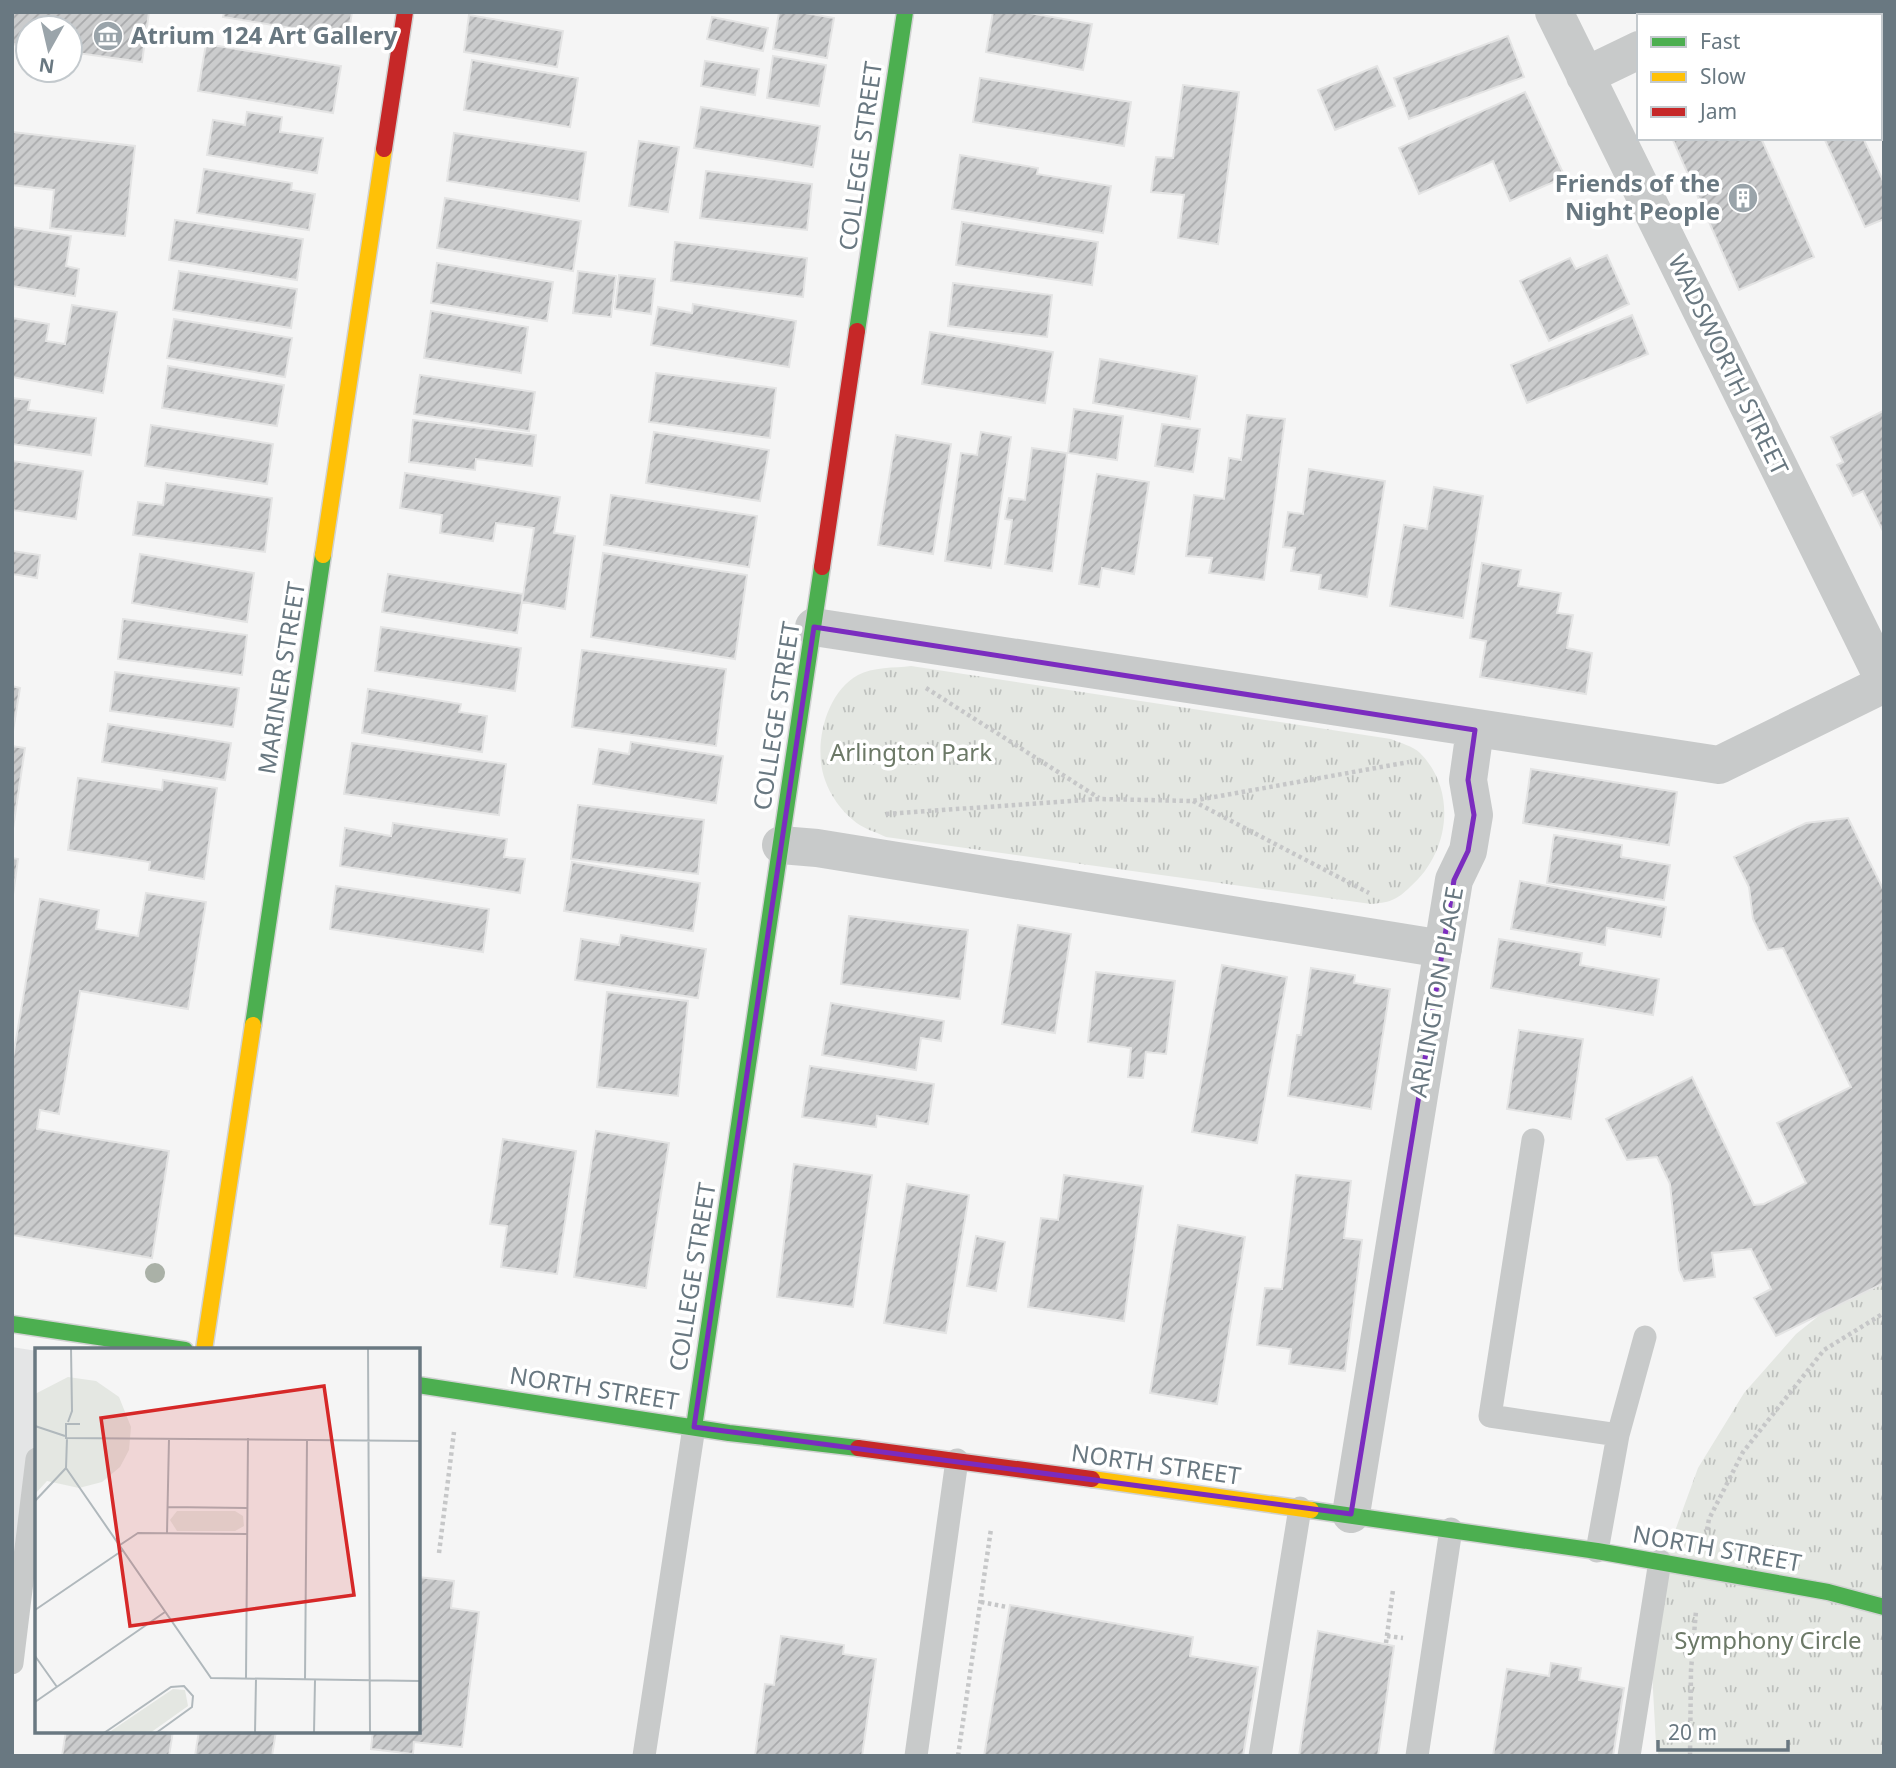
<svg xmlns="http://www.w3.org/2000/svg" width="1896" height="1768" font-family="'Noto Sans',sans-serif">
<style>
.built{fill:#e4e5e6}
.park{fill:url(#park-tufts)}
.building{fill:url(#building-hatch);stroke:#e4e4e4;stroke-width:2}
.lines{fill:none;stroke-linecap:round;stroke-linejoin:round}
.fast-casing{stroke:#d1d2d2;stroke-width:19}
.slow-casing{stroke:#d1d2d2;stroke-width:19}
.jam-casing{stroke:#d1d2d2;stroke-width:19}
.path{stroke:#c6c7c8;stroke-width:4.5;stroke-dasharray:3.5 3.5;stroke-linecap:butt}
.lane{stroke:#c8caca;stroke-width:23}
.street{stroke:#c8caca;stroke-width:38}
.fast{stroke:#4caf50;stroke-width:16}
.slow{stroke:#ffc107;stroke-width:16}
.jam{stroke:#c62828;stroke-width:16}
.tree{fill:#aab1a7}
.marked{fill:none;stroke:#7b2cbf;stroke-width:5;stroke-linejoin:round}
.labels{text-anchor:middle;stroke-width:7;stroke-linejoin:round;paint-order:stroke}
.poi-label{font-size:24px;font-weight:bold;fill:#697881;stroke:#fff;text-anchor:start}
.street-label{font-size:24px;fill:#697881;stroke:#fff}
.park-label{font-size:24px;fill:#6c7967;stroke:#fff}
.inset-road{fill:none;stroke:#b0b8bc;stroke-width:2}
.view{fill:#d62828;fill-opacity:0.15;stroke:#d62828;stroke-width:3.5}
.inset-edge{fill:none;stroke:#697881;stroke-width:3.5}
</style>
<defs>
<pattern id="park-tufts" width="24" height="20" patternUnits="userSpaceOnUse" patternTransform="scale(1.75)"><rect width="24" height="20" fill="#e4e7e2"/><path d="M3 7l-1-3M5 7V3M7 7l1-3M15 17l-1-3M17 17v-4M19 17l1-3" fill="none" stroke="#bdc0bd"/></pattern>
<pattern id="building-hatch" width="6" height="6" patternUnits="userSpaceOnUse" patternTransform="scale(1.75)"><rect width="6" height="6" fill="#cbcccd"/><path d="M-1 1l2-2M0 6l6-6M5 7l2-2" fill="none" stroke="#a9aaac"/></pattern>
</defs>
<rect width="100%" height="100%" fill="#f5f5f5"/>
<!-- built -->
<path class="built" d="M12,1347L37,1351V1416L12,1615Z"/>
<!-- park -->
<path class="park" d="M911,666L1391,739C1400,743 1413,746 1420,753C1458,791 1449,854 1410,887C1405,892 1398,898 1392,900C1386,903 1378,903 1371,904L886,837C876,832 861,828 853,820C841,810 830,795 825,780C813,747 825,693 858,675C872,667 895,668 911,666Z
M1884,1270V1756H1659L1656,1745L1651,1653L1664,1561L1698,1468L1744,1393L1796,1334L1862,1281Z"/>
<!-- building -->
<path class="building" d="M12,12H149L142,62L70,52V28H28V46L12,44Z
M224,12H352L348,37L223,17Z
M779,12H800L834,18L827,58L773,49Z
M993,12H1024L1092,24L1083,70L986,52Z
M469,15L563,31L557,67L464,52Z
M712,17L768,28L763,51L707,39Z
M1508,36L1524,77L1409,119L1394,78Z
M1884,42V75L1880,68V43Z
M206,44L341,66L333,113L198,91Z
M773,56L826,65L819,106L767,98Z
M472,60L578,78L570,127L464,110Z
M705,61L759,69L755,95L701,86Z
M1377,66L1395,106L1335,130L1318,90Z
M980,78L1131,102L1124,146L973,122Z
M1183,85L1239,92L1218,244L1178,238L1184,195L1151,192L1156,157L1173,158Z
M1525,92L1565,177L1510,201L1493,161L1419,194L1399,148Z
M701,107L820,126L813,167L694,148Z
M247,112L282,117L280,132L323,138L317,173L207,155L213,120L245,125Z
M12,132L135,146L125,236L50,228L54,190L12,185Z
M454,133L586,152L579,201L447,181Z
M1672,138H1761L1814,257L1739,290Z
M1824,138H1869L1864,140L1884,183V219L1865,227Z
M639,141L679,147L668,212L629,206Z
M960,155L1038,168L1037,174L1111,186L1103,233L952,209Z
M204,169L292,183L291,190L315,194L309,230L197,213Z
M706,171L812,184L807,230L700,218Z
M445,198L581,221L573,271L437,248Z
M175,220L303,239L297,280L169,260Z
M962,222L1098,242L1092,285L956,265Z
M12,227L71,236L66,266L79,269L75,296L12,286Z
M675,242L807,258L803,297L671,281Z
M1607,255L1629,304L1549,341L1520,281L1570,258L1576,269Z
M437,263L553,282L547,321L431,303Z
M179,271L297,289L291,328L173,310Z
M578,271L616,276L611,317L573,313Z
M619,275L655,279L651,314L615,309Z
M953,283L1052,295L1047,337L948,326Z
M693,304L796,321L789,367L651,345L658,307L692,313Z
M72,305L117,312L103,393L12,377V318L49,324L46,341L65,344Z
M431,311L528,327L521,373L424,358Z
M1632,315L1648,354L1527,403L1511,365Z
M174,319L292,338L285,377L167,358Z
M930,332L1053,352L1045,403L922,384Z
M1100,359L1197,376L1190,419L1093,403Z
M168,366L284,385L277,426L162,408Z
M656,373L776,388L770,438L649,422Z
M420,375L535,392L529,431L414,414Z
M12,398L30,400L28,410L96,418L91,455L12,444Z
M1074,409L1123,416L1117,460L1068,453Z
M1883,411H1884V533L1863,491L1853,496L1837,465L1843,462L1831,437Z
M1247,415L1285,419L1264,580L1209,573L1212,558L1186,556L1194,495L1224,499L1229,458L1241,460Z
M413,420L536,435L532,466L476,459L475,470L409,462Z
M1162,424L1200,429L1193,472L1155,466Z
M151,425L273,444L267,484L145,466Z
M654,432L769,450L760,501L646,483Z
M981,432L1011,437L991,568L945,561L961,453L977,455Z
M896,435L951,444L933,554L878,545Z
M1032,448L1067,453L1052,571L1005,564L1012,520L1005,519L1009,498L1025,500Z
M12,461L83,471L76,519L12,510Z
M1309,469L1385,481L1367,597L1319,589L1321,575L1291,571L1295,548L1283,547L1288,512L1303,514Z
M405,473L560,497L554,533L575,536L565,609L522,602L534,528L496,523L493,541L440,533L442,515L400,508Z
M1097,474L1149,482L1134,574L1102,568L1099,587L1079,584Z
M166,483L272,498L265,552L133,535L138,502L163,505Z
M1434,487L1483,496L1463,618L1390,606L1404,525L1427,529Z
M611,495L757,516L749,567L604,545Z
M12,551L40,555L37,578L12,574Z
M603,553L747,575L735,659L591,637Z
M140,554L254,573L247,622L132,603Z
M1482,563L1521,570L1518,586L1561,593L1557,613L1573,615L1567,648L1592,653L1586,694L1480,677L1486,641L1470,638Z
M388,574L523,594L517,633L382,612Z
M123,619L247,635L242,675L118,659Z
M381,627L521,648L515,691L375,671Z
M582,650L726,669L716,746L572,727Z
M115,672L239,688L233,727L110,711Z
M12,686L20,688L12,737Z
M368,689L461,704L459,712L487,716L482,752L362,733Z
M108,724L231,743L225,780L102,762Z
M631,742L723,756L716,803L593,784L599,749L629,754Z
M352,743L506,764L499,815L344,794Z
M12,746L25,748L12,835Z
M1531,769L1677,792L1669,845L1523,823Z
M78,778L162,790L163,780L217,788L204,879L149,870L150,862L68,850Z
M578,805L704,820L698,874L571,859Z
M1848,818L1884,891V1283L1776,1336L1754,1298L1771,1289L1751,1249L1712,1253L1715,1277L1684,1281L1679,1270L1670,1184L1657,1157L1627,1160L1606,1119L1692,1077L1754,1205L1764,1204L1806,1183L1777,1123L1851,1087L1783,948L1768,950L1753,919L1749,887L1734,857L1806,823Z
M393,823L507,839L504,857L525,859L520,893L340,866L345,828L391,836Z
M1554,835L1622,845L1621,857L1670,865L1664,900L1547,883Z
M12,858L18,859L12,902Z
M572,862L700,883L693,931L564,911Z
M1520,881L1666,907L1661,937L1607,928L1605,945L1511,929Z
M336,886L489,909L483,952L330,929Z
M146,893L206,902L188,1009L80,991L59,1114L40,1110L37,1129L169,1151L152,1258L12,1235V1063L40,899L99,910L96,929L138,936Z
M849,916L968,930L960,999L841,984Z
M1018,925L1071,934L1055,1033L1002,1024Z
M621,935L706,949L698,998L575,980L581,939L619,945Z
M1499,939L1582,953L1580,965L1659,979L1653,1015L1491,988Z
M1222,965L1287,977L1257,1143L1192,1132Z
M1311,968L1355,975L1354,983L1390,989L1371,1109L1288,1096L1297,1035H1301Z
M1096,972L1175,981L1166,1054L1146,1052L1143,1078L1128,1077L1131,1048L1088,1042Z
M607,992L688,1001L678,1096L597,1087Z
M831,1003L944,1021L941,1041L921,1038L916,1070L822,1055Z
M1519,1030L1583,1039L1571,1119L1507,1109Z
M810,1066L934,1084L928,1124L877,1116L876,1127L802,1117Z
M596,1131L669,1143L646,1288L574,1277Z
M503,1139L576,1151L557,1274L501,1267L507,1226L490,1224Z
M794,1164L872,1175L853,1307L777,1297Z
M1064,1175L1143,1186L1124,1321L1028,1307L1041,1218L1058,1220Z
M1296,1175L1351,1181L1344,1238L1362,1240L1345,1371L1289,1364L1291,1349L1257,1345L1265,1288L1282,1289Z
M907,1184L969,1195L946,1333L884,1323Z
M1178,1225L1245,1237L1217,1404L1150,1393Z
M976,1236L1005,1242L996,1291L967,1286Z
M418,1577L454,1581L451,1608L479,1612L462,1747L414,1742L413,1754L371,1749L373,1731H418Z
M1010,1605L1193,1637L1190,1656L1258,1667L1243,1756H984Z
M1318,1631L1394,1646L1378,1756H1299Z
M781,1636L844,1645L843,1654L876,1659L862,1756H755L765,1684L774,1685Z
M1551,1663L1581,1668L1579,1680L1624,1688L1613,1756H1493L1507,1669L1549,1676Z
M66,1731H173L169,1756H62Z
M199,1731H276L272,1756H195Z"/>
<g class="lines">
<!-- fast casing -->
<g class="fast-casing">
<path id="fast" d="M857,331L905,12
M253,1025L323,555
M12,1324L185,1350
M418,1385L729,1433L858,1448
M694,1427L822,567
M1311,1510L1597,1551L1828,1592L1884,1607"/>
</g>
<!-- slow casing -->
<g class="slow-casing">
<path id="slow" d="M323,555L384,149
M204,1350L253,1025
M1092,1479L1311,1510"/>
</g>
<!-- jam casing -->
<g class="jam-casing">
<path id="jam" d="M384,149L405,12
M822,567L857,331
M858,1448L1092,1479"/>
</g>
<!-- path -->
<path class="path" d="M926,688L1099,798
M1193,801L1369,893
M886,814L1100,799L1192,801L1409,762
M1707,1530L1709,1519L1743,1452L1824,1350L1884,1313
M439,1553L454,1432
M981,1602L1007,1607
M1387,1636L1403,1638
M1386,1643L1393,1590
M958,1756L991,1529
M1690,1756L1691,1670L1696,1611"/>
<!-- lane -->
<path class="lane" d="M1533,1140L1490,1416L1618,1435
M1597,1551L1618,1435L1645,1337
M12,1663L37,1459
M644,1756L694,1427
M916,1756L957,1460
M1260,1756L1300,1508
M1417,1756L1451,1529
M1629,1756L1660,1561"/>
<!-- street -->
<path class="street" d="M1554,12L1884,680
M1705,16L1712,12
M1585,76L1639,50
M814,627L1719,765L1884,684
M781,845L817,848L1443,949
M1351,1514L1454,880L1468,851L1474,815L1468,780L1475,730"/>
<!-- fast -->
<use href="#fast" class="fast"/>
<!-- slow -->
<use href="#slow" class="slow"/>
<!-- jam -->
<use href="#jam" class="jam"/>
</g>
<!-- trees -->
<circle class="tree" cx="155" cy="1273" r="10"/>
<!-- marked area -->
<path class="marked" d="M814,627L1475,730L1468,780L1474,815L1468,851L1454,880L1351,1514L694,1427Z"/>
<!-- icons -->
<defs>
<g id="museum-disc" transform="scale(1.575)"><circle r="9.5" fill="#9aa4aa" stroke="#fff"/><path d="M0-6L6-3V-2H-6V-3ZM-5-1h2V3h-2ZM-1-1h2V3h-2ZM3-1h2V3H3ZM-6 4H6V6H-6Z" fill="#fff"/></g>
<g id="building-disc" transform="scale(1.575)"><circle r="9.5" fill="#9aa4aa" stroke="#fff"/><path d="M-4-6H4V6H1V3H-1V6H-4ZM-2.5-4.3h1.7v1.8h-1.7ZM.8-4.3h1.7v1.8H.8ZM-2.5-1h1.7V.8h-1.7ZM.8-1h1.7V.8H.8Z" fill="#fff"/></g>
</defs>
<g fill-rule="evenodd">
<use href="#museum-disc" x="108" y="36"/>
<use href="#building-disc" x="1743" y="198"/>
</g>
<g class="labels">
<!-- poi labels -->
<g class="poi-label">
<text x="131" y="44">Atrium 124 Art Gallery</text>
<text x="1720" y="192" text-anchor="end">Friends of the<tspan x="1720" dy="28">Night People</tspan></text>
</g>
<!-- street labels -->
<g class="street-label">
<text transform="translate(861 156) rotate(-82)" y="8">COLLEGE STREET</text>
<text transform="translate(1728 365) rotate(64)" y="8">WADSWORTH STREET</text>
<text transform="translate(282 678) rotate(-81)" y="8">MARINER STREET</text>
<text transform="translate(777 716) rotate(-81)" y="8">COLLEGE STREET</text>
<text transform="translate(1437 992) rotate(-80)" y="8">ARLINGTON PLACE</text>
<text transform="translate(693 1277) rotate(-81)" y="8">COLLEGE STREET</text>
<text transform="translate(594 1389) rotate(9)" y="8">NORTH STREET</text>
<text transform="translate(1156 1465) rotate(8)" y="8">NORTH STREET</text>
<text transform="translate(1717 1549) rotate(10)" y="8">NORTH STREET</text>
</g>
<!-- park labels -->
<g class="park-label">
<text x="911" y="761">Arlington Park</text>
<text x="1768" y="1649">Symphony Circle</text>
</g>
</g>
<!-- overview -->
<g transform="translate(35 1348)">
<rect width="385" height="385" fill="#f5f5f5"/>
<path d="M33,29L61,33L84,49L96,79L94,102L85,119L67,134L44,140L12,133L0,146V46ZM142,163H200L208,168L209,178L200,183H142L135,172ZM138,341L150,342L153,358L115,385H73Z" fill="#e4e7e2"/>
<path class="inset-road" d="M333,0L335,385M33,74L37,63L36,0M45,76H31V90L385,93M0,78L30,88M31,120L176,330L385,333M0,153L31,120L32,90M133,159L212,160M132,185L134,91M85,197L103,185L212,186M0,262L88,202M0,308L22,339M211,331L213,90M270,332L272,91M0,354L130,264M69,385L136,339L149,338L158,348L157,359L121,385M220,385L221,331M279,385L280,332"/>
<path class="view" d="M289,38L319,247L95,278L66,70Z"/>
<rect width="385" height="385" class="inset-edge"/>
</g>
<!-- border -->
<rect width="1896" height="1768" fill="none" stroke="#697881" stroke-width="28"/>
<!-- legend -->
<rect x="1637" y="14" width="245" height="126" fill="#ffffff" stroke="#c3c9cd" stroke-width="2"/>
<rect x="1651" y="37" width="35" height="10" fill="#4caf50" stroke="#c3c9cd" stroke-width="2"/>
<text x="1700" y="49" font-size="21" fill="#697881">Fast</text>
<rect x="1651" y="72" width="35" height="10" fill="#ffc107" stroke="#c3c9cd" stroke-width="2"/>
<text x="1700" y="84" font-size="21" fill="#697881">Slow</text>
<rect x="1651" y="107" width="35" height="10" fill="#c62828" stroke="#c3c9cd" stroke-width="2"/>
<text x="1700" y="119" font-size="21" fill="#697881">Jam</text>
<!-- north arrow -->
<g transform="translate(49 49) rotate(188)"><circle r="33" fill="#ffffff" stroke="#c3c9cd" stroke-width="2"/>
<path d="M0-5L12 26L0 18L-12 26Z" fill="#9aa4aa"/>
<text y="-10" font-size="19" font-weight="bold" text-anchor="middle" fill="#697881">N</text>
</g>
<!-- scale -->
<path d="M1658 1740v10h130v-10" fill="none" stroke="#697881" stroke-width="3.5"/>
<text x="1668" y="1740" font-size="21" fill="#697881" stroke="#ffffff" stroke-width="5" paint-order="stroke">20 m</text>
</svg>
